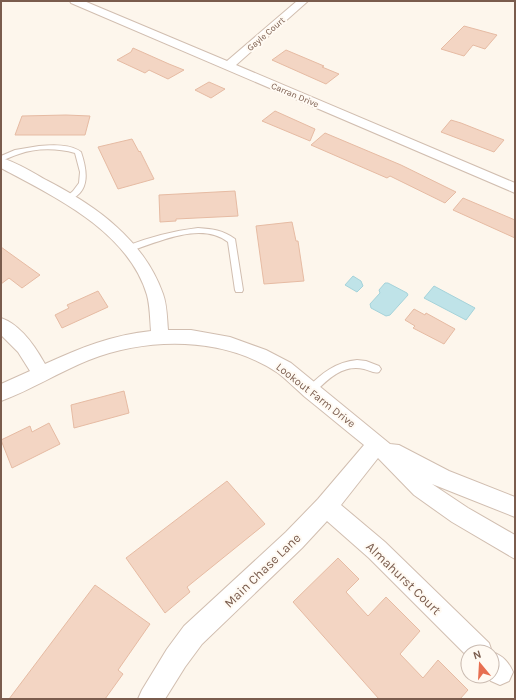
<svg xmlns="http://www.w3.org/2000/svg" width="516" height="700" font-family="Karla,sans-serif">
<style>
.water{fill:#bfe3e8;stroke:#a5d3da}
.building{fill:#f3d5c3;stroke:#e6bba3}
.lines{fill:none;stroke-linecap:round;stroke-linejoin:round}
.lane-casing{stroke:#d1beb0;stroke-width:2}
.street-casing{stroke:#d1beb0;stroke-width:2}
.lane{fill:#fff;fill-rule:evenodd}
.street{fill:#fff;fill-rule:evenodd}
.labels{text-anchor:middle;stroke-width:4;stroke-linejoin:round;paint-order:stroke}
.far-street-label{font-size:9px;fill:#7a5c4d;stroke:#fffaf3}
.street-label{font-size:11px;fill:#7a5c4d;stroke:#fffaf3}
.near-street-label{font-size:13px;fill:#7a5c4d;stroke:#fffaf3}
</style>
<rect width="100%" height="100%" fill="#fdf6ec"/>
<!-- water -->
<path class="water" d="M353,276L361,281L363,286L357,292L345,285Z
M385,283H388L407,293L408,295L390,315L386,316L371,308L370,304L380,293L379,290Z
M434,286L475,308L466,320L424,298Z"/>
<!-- building -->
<path class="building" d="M464,26L497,35L485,49L473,45L464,56L441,49Z
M133,48L169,64L184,70L168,79L149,70L145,73L117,60L131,52Z
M286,50L324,66L322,67L339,74L326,84L272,60Z
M209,82L225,89L211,98L195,90Z
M275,111L315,129L310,141L262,121Z
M66,115L90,116L85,135H15L22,116Z
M451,120L461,123L504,140L494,152L441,132Z
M325,133L401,165L456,192L445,203L390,176L387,178L311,145Z
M132,139L139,152L140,151L154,179L118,189L98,147Z
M235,191L238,216L176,219V221L160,222L159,195Z
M463,198L515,220V238L453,210Z
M292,222L296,241H298L304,281L264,284L256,226Z
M1,247L40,275L22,288L9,278L1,284Z
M98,291L108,307L62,328L55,315L69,308L67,305Z
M414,309L425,315L426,313L455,329L444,344L413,328L415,326L405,320Z
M124,391L129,413L74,428L71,405Z
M49,423L60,444L12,468L1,440L30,426L32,432Z
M227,481L265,524L187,587L190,592L165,613L126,558Z
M338,558L359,579L346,592L368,616L386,597L420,631L400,654L423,678L438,660L468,690L460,699H379L293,602Z
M95,585L150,624L118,670L123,674L105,699H9Z"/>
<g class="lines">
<!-- lane casing -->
<g class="lane-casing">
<path id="lane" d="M39,146C52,145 71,144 81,152C87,170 91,192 69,200L65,198L73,191L79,183L80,172L75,153C57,148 36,148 19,154C12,156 7,159 1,161V156L15,150Z
M198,228C212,229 223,230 235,239L243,290L242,292H236L235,290L228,242C201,221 159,242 130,251L126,248L127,246C150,237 173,231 198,228Z
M357,360L366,361L379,366L381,369L379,372C374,374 369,370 364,369C343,364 328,379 314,393L311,394L308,393L306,390L308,387C322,373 336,362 357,360Z"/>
</g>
<!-- street casing -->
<g class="street-casing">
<path id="street" d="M70,1H84L227,61L297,1H308L236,65L515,183V193L71,3Z
M1,158C17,162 33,173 48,181C96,206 144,240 163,294C167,305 167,318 168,330H191L230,337L266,350L291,363L390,444L399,445L449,471L515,497V517L432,484L468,508L515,535V559L452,522L414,495L378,458L341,505L385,542L489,643L492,652C503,656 508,661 513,672L509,681L500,685L491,681L486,676H492V652H468V657L369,558L327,521L302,548L202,644L185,667L165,699H138L142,690L167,649L184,626L286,532L318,499L364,445C344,429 325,413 305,397C296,389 287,380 278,373C223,336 148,337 89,360C59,372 31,390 1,401V384L30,371L18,352L1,335V318C21,325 35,346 45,364C80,348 112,335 151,331C150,319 150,306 147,295C128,231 55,197 1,168Z"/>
</g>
<!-- lane -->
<use href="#lane" class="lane"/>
<!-- street -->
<use href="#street" class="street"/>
</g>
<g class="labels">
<!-- far-street labels -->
<g class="far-street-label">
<text transform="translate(266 34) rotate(-41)" y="3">Gayle Court</text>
<text transform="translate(295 95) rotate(23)" y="3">Carran Drive</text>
</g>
<!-- street labels -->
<g class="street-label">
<text transform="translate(316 395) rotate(38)" y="4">Lookout Farm Drive</text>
</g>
<!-- near-street labels -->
<g class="near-street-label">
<text transform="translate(262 570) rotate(-44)" y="5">Main Chase Lane</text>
<text transform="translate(404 578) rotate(44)" y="5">Almahurst Court</text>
</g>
</g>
<!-- border -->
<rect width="516" height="700" fill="none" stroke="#7a5c4d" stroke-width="4"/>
<!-- north arrow -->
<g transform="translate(480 664) rotate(342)"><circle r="19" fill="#fffaf3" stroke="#cabbb1"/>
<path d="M0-3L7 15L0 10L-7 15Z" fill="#e76f51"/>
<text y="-6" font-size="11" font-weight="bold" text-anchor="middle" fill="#7a5c4d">N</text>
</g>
</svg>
